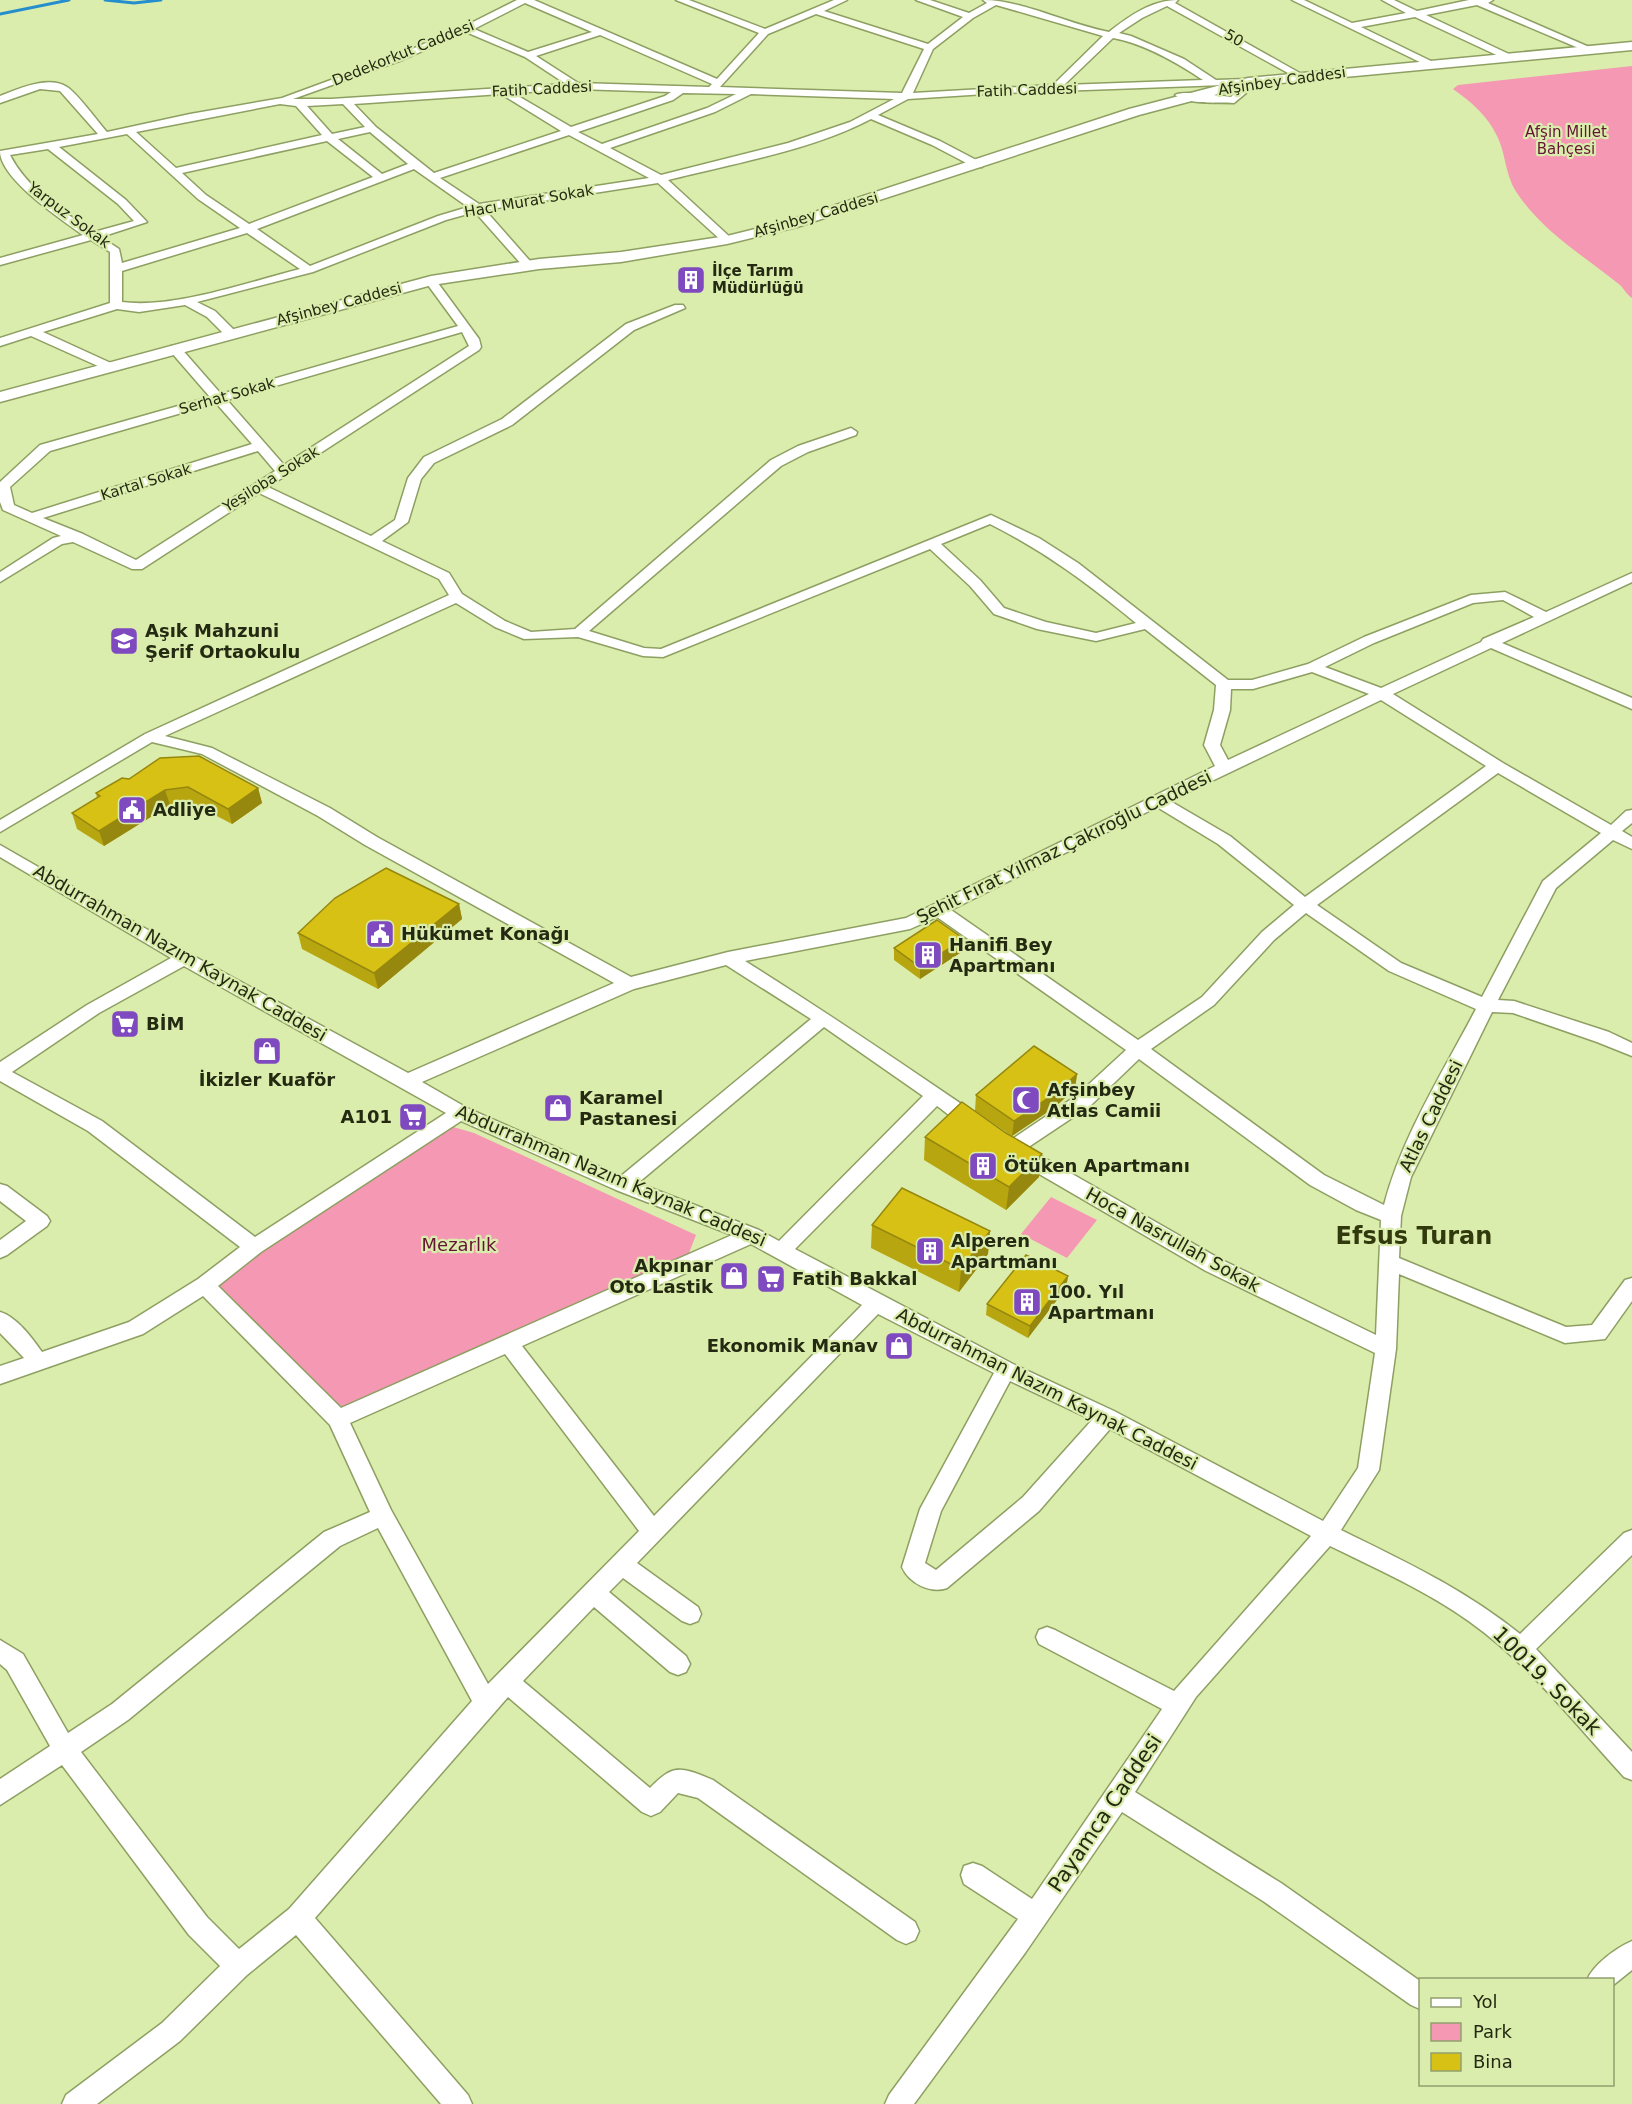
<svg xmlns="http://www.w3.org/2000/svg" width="1632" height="2104" font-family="'DejaVu Sans',sans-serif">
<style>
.green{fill:#f598b3}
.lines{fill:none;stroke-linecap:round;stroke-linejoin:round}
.stream{stroke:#258ecd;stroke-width:3}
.minor-casing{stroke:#8e9f62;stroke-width:3}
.major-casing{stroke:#8e9f62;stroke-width:3}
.minor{fill:#fff;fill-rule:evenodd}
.major{fill:#fff;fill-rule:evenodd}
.wall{fill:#b8a611}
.shaded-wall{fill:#96870e}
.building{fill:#d6c114;stroke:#96870e;stroke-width:1.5}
.labels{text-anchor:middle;stroke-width:4.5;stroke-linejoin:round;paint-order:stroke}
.far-street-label{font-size:15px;fill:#242a11;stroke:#dbedad}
.far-park-label{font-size:15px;fill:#651435;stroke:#dbedad}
.far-poi-label{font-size:15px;font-weight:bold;fill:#242a11;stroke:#dbedad;text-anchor:start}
.poi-label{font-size:18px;font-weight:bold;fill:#242a11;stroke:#dbedad;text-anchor:start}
.street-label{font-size:18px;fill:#242a11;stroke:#dbedad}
.park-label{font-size:18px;fill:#651435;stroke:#dbedad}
.near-street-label{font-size:21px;fill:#242a11;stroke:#dbedad}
.district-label{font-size:24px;font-weight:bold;fill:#303a0c;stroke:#dbedad}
</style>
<rect width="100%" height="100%" fill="#dbedad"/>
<!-- green -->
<path class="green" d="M1632,66V298C1627,295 1624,289 1620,285C1584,256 1546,234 1519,196C1504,175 1507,156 1497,136C1488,116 1470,101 1453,89L1458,85Z
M450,1126L474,1133L696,1235L689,1253L338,1419L205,1285Z
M1051,1197L1097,1220L1067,1258L1021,1234Z"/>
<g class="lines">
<!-- stream -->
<path class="stream" d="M105,0L134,3L161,0
M0,14L69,0"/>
<!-- minor casing -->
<g class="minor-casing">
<path id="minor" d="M517,0H534L717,79L759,33L676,0H689L765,29L834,0H847L824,11L928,44L963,17L916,0H930L969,13L987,3L983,0C1022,0 1067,24 1109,32C1129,16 1152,0 1178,0L1175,3L1305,76L1297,78L1167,6L1142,18L1119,33L1131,36L1184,59L1216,80L1248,79L1253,82L1252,84L1001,93L908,99L878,115L940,141L982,163V167H974L932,145L871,119C813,150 731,164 668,180L731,238V242H723L658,183L485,210L530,261L543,262L545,264L539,267L523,266L475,212L446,220L313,272L197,302L215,311L235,331V337H227L207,317L185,305L139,312L117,309L43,332L113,364L115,367L109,371L31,336L0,346V338L110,303V252L91,240L0,265V258L83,235C61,219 0,179 0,151L98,134L60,91L40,89L0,103V96C18,89 48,75 67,87C78,94 98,122 107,132L190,114L282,98L396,56L463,27ZM525,3L592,32L528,52L474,29ZM996,5L1103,36L1053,85L913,93L933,49L973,18ZM816,14L924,49L902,93L720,87L768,34ZM466,32L525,57L566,84L331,99H293L402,60ZM600,35L712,84L709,87L578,83L536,56ZM1113,38C1145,44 1176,62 1203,80L1064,85ZM576,89L671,92L665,96L571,127L513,93ZM683,93L736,94L707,108L602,144L578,132L673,100ZM501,94L561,131L434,173L376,127L354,104ZM751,94L894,99L850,122L788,143L661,175L610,148L715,112ZM280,104L296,106L322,135L176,168L136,132ZM343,104L365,127L332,134L307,106ZM370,132L408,164L382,174L338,139ZM127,134L198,199L240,228L122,263L119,249L101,237L147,222L126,200L59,147ZM569,135L649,178L479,204L440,178ZM327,141L373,177L249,224L206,195L182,173ZM48,149L118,204L134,221L94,232C64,212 27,189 10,155ZM414,169L468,207L438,216L310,266L257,229ZM247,233L300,269C248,282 174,309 122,302V271Z
M1292,0H1304L1352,23L1406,13L1382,0H1394L1417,11L1469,0H1493L1488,3L1596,50L1588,52L1477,5L1426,15L1511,55V59H1505L1415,17L1361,27L1433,62L1435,64L1430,67Z
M1222,86L1246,93L1234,103C1217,102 1189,105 1175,95C1183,90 1219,96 1231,97L1234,94L1218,91V87Z
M431,278L435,279L479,339L481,347L479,350L268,487L371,536L395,520L408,478L424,457L502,419L626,324L675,305H683L685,308L634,330L512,425L434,463L421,479L408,522L382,541L449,573L462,594L505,621L531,632L575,629L771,460L798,446L851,428L857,432L856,435L808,452L781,466L589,631L644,648L661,649L991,515L1039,538L1078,563L1228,680H1252L1308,664L1364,637L1471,595L1505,592L1546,612L1632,573V582L1502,643L1632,698V709L1491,648L1393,694L1503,763L1611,825L1626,811L1632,810V823L1622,831L1632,837V849L1613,840L1556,888L1498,1000L1514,1001L1609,1032L1632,1043V1056L1597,1042L1513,1013L1492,1012L1411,1177L1401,1216L1399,1258L1566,1327L1592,1325L1625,1280L1632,1278V1301L1605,1339L1565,1343L1399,1274L1396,1349L1379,1470L1341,1530C1406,1562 1464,1589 1520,1634L1624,1533L1632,1530V1555L1536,1649L1632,1752V1780L1624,1777C1575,1724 1529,1664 1470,1622C1427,1591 1377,1569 1330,1546L1196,1697L1135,1792L1281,1883L1420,1981V2009L1411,2005L1263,1901L1122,1812L1025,1953L914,2104H885L889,2095L1018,1919L964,1884L961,1875L964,1866L973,1863L982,1866L1032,1899L1162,1709L1039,1644L1036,1637L1039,1630L1047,1627L1055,1630L1174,1691L1311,1536L1110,1429L1039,1511L947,1588C930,1594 909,1583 902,1567L920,1509L994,1373L878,1314L637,1563L698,1607L701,1614L698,1621L690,1624L682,1621L623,1578L609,1592L686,1656L690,1664L686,1672L678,1675L670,1672L594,1607L523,1681L650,1788C674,1763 681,1767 713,1780L915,1922L919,1931L915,1940L906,1944L897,1940L698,1798L678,1793L660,1812L651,1816L642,1812L508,1697L315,1918L468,2095L472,2104H441L296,1935L247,1975L180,2041L97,2104H62L66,2095L162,2023L220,1966L189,1935L62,1765L0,1805V1779L50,1746L7,1670L0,1664V1640L23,1654L68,1733L112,1704L324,1532L370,1512L330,1425L203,1296L143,1334L0,1384V1366L24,1358L0,1333V1312C17,1317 32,1338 42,1352L129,1322L198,1279L240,1247L88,1131L0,1081V1062L87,1005L171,958L0,857V845L188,953L408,1073L614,983L365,845L318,816L202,754L152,742L0,832V820L145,734L449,595L439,579L259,493L142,569H132L73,542L62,544L0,582V572L53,538L61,536L3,510L0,502V482L40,445L210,397L171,352V346H179L221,394L458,326L425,281ZM462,332L469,346L284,465L227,400ZM216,403L252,444L32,513L14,505L10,487L50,451ZM258,451L275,471L136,560L83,534L43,518ZM990,524C1046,552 1088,584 1136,623L1096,633L1046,622L1004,608L980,580L941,544ZM930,549L970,586L994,614L1037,629L1096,641L1145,629L1216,685L1214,710L1204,745L1215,766L906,918L728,952L631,977L377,837L330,808L212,748L165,736L456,603L495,627L524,639L578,637L643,656L663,657ZM1503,600L1534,617L1483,639L1481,642L1381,688L1325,667L1374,643L1473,603ZM1312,672L1369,694L1228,760L1220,745L1230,710L1231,689H1253ZM1381,700L1486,766L1305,897L1230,836L1170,801ZM1498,773L1601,833L1543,881L1482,997L1401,963L1317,905ZM1157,807L1218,844L1294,905L1262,932L1202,997L1138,1040L951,910ZM1306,913L1389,971L1476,1009C1443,1072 1402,1136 1384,1205L1324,1175L1151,1049L1214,1005L1274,940ZM937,917L1126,1050L1076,1096L1005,1144L1003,1149L1005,1154L1206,1271L1375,1353L1358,1468L1323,1521L1114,1411L1013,1364L795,1249L937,1106C949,1114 966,1133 982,1128L984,1123L982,1118C904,1065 825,1011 745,961L910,929ZM726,965L811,1019L621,1176L467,1108L422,1082L634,989ZM184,966L446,1113L255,1237L102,1121L12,1072L99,1013ZM824,1027L923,1096L779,1241L759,1230L638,1183ZM1139,1059L1310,1185L1356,1210L1381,1220L1376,1335L1220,1259L1027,1148L1090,1106ZM461,1121L616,1190L732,1235L341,1408L218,1286L261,1252ZM751,1244L862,1305L654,1516L522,1346ZM505,1354L639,1531L488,1684L391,1510L350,1423ZM1010,1381L1092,1420L1023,1497L936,1570L925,1563L941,1511ZM378,1528L472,1701L289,1909L239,1949L207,1917L81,1752L128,1720L340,1546Z
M0,1184L7,1186L47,1216L50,1221L47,1226L7,1255L0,1258V1240L26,1221L0,1201Z
M1632,1941V1970L1612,1986V1980H1587C1594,1964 1616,1948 1632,1941Z"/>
</g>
<!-- major casing -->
<g class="major-casing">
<path id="major" d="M1632,42V50L1248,86L1139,115L797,227L727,244L621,262L539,269L432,285L0,402V392L431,276L539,259L621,252L727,236L787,221L1129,109L1248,78Z"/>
</g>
<!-- minor -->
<use href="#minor" class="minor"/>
<!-- major -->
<use href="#major" class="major"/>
</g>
<!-- wall -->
<path class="wall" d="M122,778L258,788L262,803L232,824L192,803L170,805L104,846L77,829L72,813L97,798L96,793Z
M459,904L462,919L378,989L302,949L298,933Z
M964,939L963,951L920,979L894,960V948Z
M1077,1074L1075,1089L1055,1107L1012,1136L975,1111L976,1095Z
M925,1137L1039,1177L1006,1210L924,1160Z
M872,1225L990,1231L988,1254L959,1292L871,1248Z
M1068,1276L1066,1288L1028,1338L986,1315L987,1304Z"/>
<!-- shaded-wall -->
<path class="shaded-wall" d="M258,788L262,803L232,824L228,809Z
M165,790L170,805L104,846L99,831Z
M459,904L462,919L378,989L374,973Z
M964,939L963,951L920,979V967Z
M1077,1074L1075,1089L1055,1107L1012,1136L1014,1121Z
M1042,1154L1039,1177L1006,1210L1009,1187Z
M990,1231L988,1254L959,1292L961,1269Z
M1068,1276L1066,1288L1028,1338L1030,1326Z"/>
<!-- building -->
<path class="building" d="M199,756L258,788L228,809L188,787L165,790L99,831L72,813L100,796L96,793L122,778L129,779L160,758Z
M386,868L459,904L374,973L298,933L335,898Z
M937,920L964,939L920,967L894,948Z
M1034,1046L1077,1074L1057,1092L1014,1121L976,1095Z
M962,1102L1006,1133L1042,1154L1009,1187L925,1137Z
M902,1188L990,1231L961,1269L872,1225Z
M1026,1255L1068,1276L1030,1326L987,1304Z"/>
<!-- icons -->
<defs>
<g id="building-square" transform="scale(1.5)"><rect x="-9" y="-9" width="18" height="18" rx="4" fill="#7f49c0" stroke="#dbedad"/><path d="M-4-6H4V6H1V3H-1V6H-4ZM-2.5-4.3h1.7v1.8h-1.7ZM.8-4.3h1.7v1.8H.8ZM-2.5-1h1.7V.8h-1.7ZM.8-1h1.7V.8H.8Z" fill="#fff"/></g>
<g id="school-square" transform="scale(1.5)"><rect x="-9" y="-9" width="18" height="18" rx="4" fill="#7f49c0" stroke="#dbedad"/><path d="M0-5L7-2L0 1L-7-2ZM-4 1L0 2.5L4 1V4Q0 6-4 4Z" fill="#fff"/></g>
<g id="civic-square" transform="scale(1.5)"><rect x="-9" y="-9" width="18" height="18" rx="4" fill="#7f49c0" stroke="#dbedad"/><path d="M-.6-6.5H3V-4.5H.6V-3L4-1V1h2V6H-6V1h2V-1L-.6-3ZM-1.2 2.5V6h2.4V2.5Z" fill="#fff"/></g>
<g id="supermarket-square" transform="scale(1.5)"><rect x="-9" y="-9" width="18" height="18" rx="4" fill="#7f49c0" stroke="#dbedad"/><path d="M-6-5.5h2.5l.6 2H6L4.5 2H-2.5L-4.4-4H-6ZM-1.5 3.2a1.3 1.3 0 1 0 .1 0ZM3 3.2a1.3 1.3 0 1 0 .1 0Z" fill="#fff"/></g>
<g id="shop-square" transform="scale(1.5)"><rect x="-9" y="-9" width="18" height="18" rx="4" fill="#7f49c0" stroke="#dbedad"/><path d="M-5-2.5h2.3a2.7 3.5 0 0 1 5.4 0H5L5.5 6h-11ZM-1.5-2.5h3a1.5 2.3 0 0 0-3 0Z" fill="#fff"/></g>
<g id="mosque-square" transform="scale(1.5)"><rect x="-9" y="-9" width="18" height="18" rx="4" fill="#7f49c0" stroke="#dbedad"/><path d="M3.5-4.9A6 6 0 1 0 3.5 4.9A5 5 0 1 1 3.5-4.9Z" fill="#fff"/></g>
</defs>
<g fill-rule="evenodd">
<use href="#building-square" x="691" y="280"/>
<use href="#school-square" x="124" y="641"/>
<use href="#civic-square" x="132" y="810"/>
<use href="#civic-square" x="380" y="934"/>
<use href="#building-square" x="928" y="955"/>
<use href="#supermarket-square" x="125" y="1024"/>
<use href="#shop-square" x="267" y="1051"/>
<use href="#mosque-square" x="1026" y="1100"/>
<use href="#shop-square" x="558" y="1108"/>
<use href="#supermarket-square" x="413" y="1117"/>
<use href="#building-square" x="983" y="1166"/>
<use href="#building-square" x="930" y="1251"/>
<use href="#shop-square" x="734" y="1276"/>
<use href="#supermarket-square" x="771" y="1279"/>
<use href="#building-square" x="1027" y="1302"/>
<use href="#shop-square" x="899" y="1346"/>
</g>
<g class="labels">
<!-- far-street labels -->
<g class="far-street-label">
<text transform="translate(1234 38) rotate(30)" y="5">50</text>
<text transform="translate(403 53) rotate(-22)" y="5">Dedekorkut Caddesi</text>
<text transform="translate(1282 81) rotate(-8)" y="5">Afşinbey Caddesi</text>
<text transform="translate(542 89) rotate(-3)" y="5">Fatih Caddesi</text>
<text transform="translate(1027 90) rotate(-2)" y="5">Fatih Caddesi</text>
<text transform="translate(529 201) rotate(-10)" y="5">Hacı Murat Sokak</text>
<text transform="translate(69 215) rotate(37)" y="5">Yarpuz Sokak</text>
<text transform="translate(816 215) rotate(-16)" y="5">Afşinbey Caddesi</text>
<text transform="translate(339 304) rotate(-15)" y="5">Afşinbey Caddesi</text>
<text transform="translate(227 396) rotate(-16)" y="5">Serhat Sokak</text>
<text transform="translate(271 479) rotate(-32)" y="5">Yeşiloba Sokak</text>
<text transform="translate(146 482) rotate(-17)" y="5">Kartal Sokak</text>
</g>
<!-- far-park labels -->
<g class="far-park-label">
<text x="1566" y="137">Afşin Millet<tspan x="1566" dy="17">Bahçesi</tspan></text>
</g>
<!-- far-poi labels -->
<g class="far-poi-label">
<text x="712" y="276">İlçe Tarım<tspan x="712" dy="17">Müdürlüğü</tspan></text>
</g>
<!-- poi labels -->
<g class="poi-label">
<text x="145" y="637">Aşık Mahzuni<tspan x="145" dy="21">Şerif Ortaokulu</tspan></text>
<text x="153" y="816">Adliye</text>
<text x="401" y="940">Hükümet Konağı</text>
<text x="949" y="951">Hanifi Bey<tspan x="949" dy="21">Apartmanı</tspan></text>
<text x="146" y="1030">BİM</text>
<text x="267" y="1086" text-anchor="middle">İkizler Kuaför</text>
<text x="1047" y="1096">Afşinbey<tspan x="1047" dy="21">Atlas Camii</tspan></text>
<text x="579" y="1104">Karamel<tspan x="579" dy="21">Pastanesi</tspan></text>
<text x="392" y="1123" text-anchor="end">A101</text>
<text x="1004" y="1172">Ötüken Apartmanı</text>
<text x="951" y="1247">Alperen<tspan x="951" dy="21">Apartmanı</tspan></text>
<text x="713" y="1272" text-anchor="end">Akpınar<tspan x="713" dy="21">Oto Lastik</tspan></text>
<text x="792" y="1285">Fatih Bakkal</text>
<text x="1048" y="1298">100. Yıl<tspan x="1048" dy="21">Apartmanı</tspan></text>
<text x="878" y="1352" text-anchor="end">Ekonomik Manav</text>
</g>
<!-- street labels -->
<g class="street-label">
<text transform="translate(1064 847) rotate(-26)" y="6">Şehit Fırat Yılmaz Çakıroğlu Caddesi</text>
<text transform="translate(180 953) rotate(30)" y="6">Abdurrahman Nazım Kaynak Caddesi</text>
<text transform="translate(1431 1116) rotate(-64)" y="6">Atlas Caddesi</text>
<text transform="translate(611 1176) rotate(23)" y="6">Abdurrahman Nazım Kaynak Caddesi</text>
<text transform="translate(1173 1240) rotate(29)" y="6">Hoca Nasrullah Sokak</text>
<text transform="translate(1047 1389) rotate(27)" y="6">Abdurrahman Nazım Kaynak Caddesi</text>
</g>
<!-- park labels -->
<g class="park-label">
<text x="459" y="1251">Mezarlık</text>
</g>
<!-- near-street labels -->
<g class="near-street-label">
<text transform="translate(1547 1681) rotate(45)" y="7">10019. Sokak</text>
<text transform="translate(1105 1813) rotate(-56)" y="7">Payamca Caddesi</text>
</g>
<!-- district labels -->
<g class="district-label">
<text x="1414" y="1244">Efsus Turan</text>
</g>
</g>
<!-- legend -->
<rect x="1419" y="1978" width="195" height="108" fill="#dbedad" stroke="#929f6f" stroke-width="1.5"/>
<rect x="1431" y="1998" width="30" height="9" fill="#ffffff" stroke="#929f6f" stroke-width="1.5"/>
<text x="1473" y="2008" font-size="18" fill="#242a11">Yol</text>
<rect x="1431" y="2023" width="30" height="18" fill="#f598b3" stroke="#929f6f" stroke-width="1.5"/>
<text x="1473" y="2038" font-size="18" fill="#242a11">Park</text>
<rect x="1431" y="2053" width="30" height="18" fill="#d6c114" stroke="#929f6f" stroke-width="1.5"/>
<text x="1473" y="2068" font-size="18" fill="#242a11">Bina</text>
</svg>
